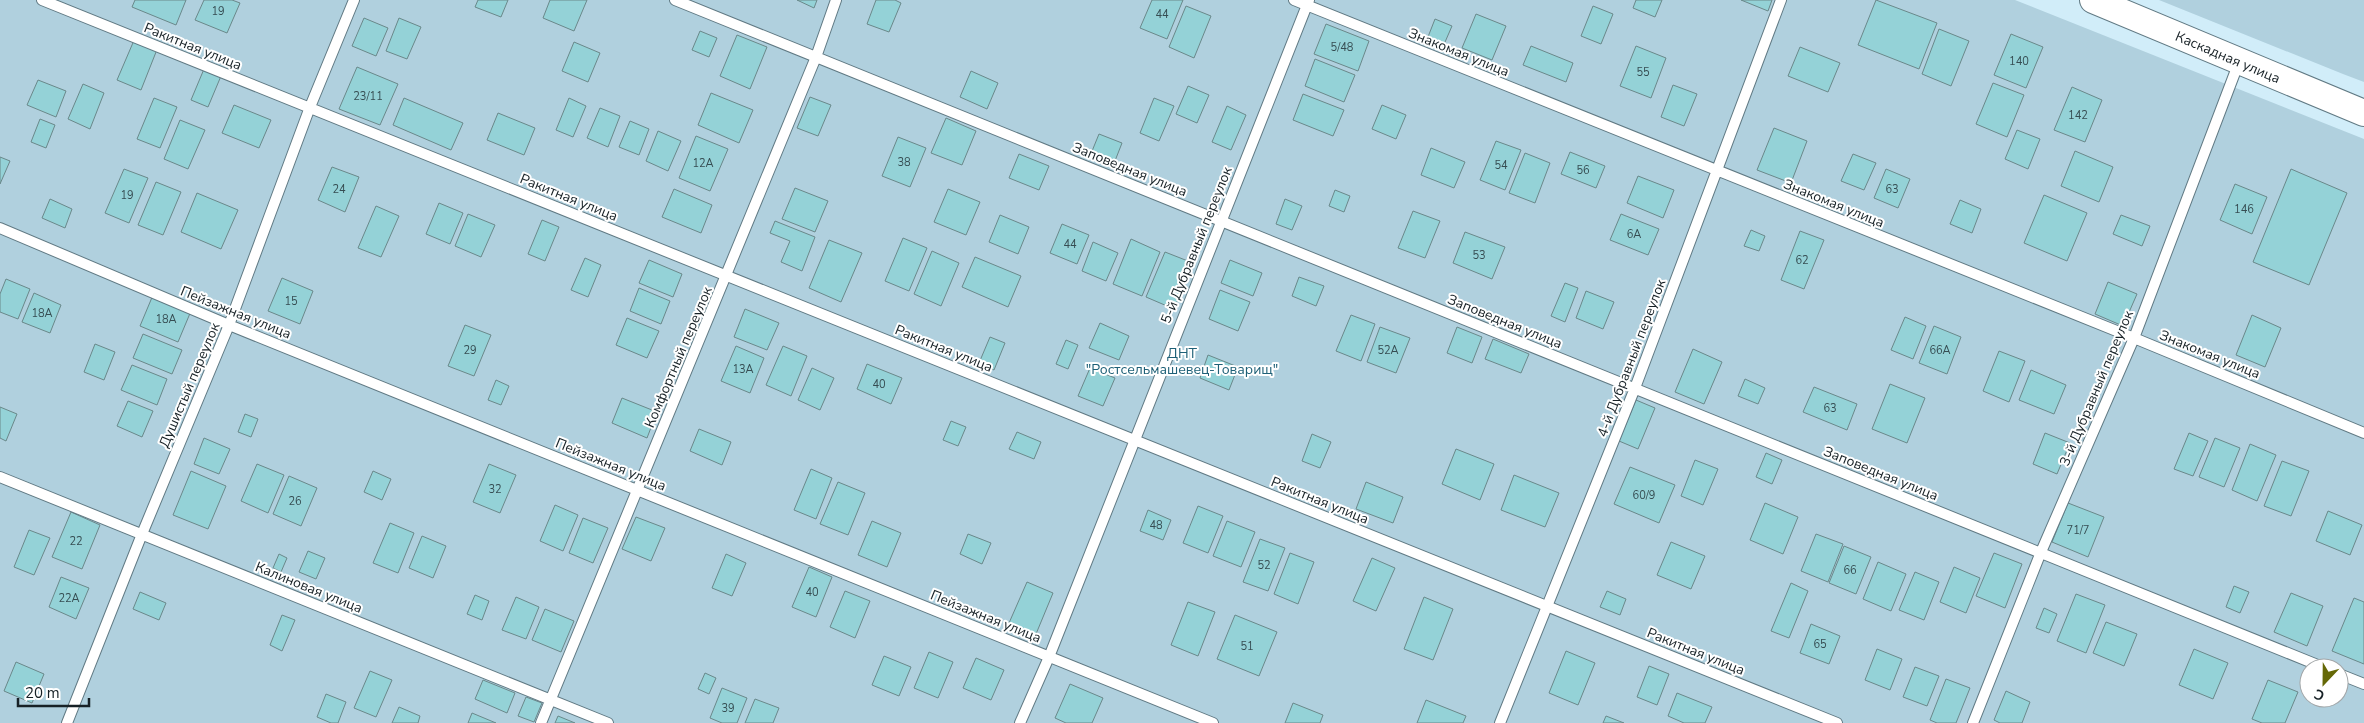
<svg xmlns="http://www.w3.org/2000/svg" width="2364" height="723" font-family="'Nunito Sans',sans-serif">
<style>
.green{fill:#b0d0de;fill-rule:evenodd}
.building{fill:#94d2d7;stroke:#6a888a}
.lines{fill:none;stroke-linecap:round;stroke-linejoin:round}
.service-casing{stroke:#617a84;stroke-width:12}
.tertiary-casing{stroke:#617a84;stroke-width:28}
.service{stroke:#fff;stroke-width:10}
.tertiary{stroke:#fff;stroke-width:26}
.labels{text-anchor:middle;stroke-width:4;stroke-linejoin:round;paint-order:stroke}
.number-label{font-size:11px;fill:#364d52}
.street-label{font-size:14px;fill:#172126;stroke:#fff}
.park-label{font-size:14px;fill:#1e6077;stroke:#fff}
</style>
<rect width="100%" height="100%" fill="#d1edf9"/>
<!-- green -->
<path class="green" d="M0,0H2015L2364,139V723H0ZM2309,668H2339V698H2309Z
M2159,0H2364V82L2343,74Z"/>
<!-- building -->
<path class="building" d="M135,0H186L176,25L132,7Z
M204,0H232L240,3L227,33L195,20Z
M478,0H508L501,17L475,7Z
M550,0H587L574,31L543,18Z
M797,0H817L814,8Z
M876,0H895L901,3L889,32L867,24Z
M1152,0H1183L1167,39L1140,28Z
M1636,0H1662L1655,17L1633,8Z
M1741,0H1772L1768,11Z
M1876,0L1937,23L1919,69L1858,45Z
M1186,6L1211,16L1194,58L1169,47Z
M1593,6L1613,14L1601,44L1581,36Z
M1476,14L1506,26L1492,60L1462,48Z
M364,18L388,28L376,56L352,46Z
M399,18L421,27L407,59L386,51Z
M1435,19L1452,26L1442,49L1426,42Z
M1326,24L1369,41L1358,71L1314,54Z
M1939,29L1969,41L1951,86L1922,74Z
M700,31L717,38L709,57L692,50Z
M2011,34L2043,47L2026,88L1994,75Z
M737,35L767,47L750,89L720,76Z
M135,38L158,47L141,90L117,80Z
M574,42L600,53L588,82L562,71Z
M1531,46L1573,63L1566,82L1523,65Z
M1636,46L1666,58L1651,98L1620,86Z
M1800,47L1840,63L1828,92L1788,76Z
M1315,59L1355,75L1344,102L1305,86Z
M357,67L398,84L380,125L339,109Z
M204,69L221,76L208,107L191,100Z
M971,71L998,83L987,109L960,97Z
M38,80L66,91L56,117L27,105Z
M1993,83L2024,95L2007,137L1976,124Z
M83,84L104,93L90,129L68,119Z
M1673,85L1697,94L1684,126L1661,117Z
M1188,86L1209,95L1197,123L1176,114Z
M2072,87L2102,100L2085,142L2054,130Z
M711,93L753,110L739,143L698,125Z
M1303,94L1344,110L1333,136L1293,120Z
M810,97L831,105L818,136L797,128Z
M154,98L177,107L160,148L137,139Z
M404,98L463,123L451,150L393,125Z
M569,98L586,106L573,137L556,130Z
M1154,98L1174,106L1159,141L1140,133Z
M234,105L271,120L259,148L222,133Z
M1382,105L1406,115L1396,139L1372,129Z
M1227,106L1246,115L1231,150L1212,142Z
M600,108L620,116L608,147L587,138Z
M498,113L535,128L524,155L487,140Z
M946,118L976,131L962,165L931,153Z
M40,119L55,125L46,148L31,142Z
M180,120L205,130L188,169L164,159Z
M630,121L649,129L639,155L619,147Z
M1774,128L1807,141L1791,183L1757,170Z
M2017,130L2040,139L2028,169L2005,159Z
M658,131L681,141L668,171L646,161Z
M1099,134L1122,143L1113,166L1090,156Z
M696,136L728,149L710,191L679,178Z
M898,137L926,148L910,187L882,176Z
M1496,141L1521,150L1505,190L1480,180Z
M1431,148L1465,162L1454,188L1421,175Z
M2075,151L2113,167L2099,202L2061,186Z
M1570,152L1605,166L1596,188L1561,174Z
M1525,153L1550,163L1535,203L1509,193Z
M1019,154L1049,166L1039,190L1009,178Z
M1853,154L1876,163L1864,190L1841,181Z
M0,157L10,161L0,184Z
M332,167L359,177L345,212L318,200Z
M124,169L148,178L129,223L105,213Z
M1886,169L1910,179L1898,208L1874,198Z
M2291,169L2347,193L2309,285L2253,262Z
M1638,176L1674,190L1663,218L1627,203Z
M156,182L181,192L163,235L138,225Z
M2235,184L2267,197L2252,234L2220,220Z
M795,188L828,201L815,232L782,219Z
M674,189L712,205L701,233L662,217Z
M948,189L980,202L966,235L934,222Z
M1335,190L1350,196L1344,212L1329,206Z
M197,193L238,210L221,249L181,232Z
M2044,195L2087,213L2067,261L2024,243Z
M50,199L72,209L65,228L42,218Z
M1285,199L1302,206L1292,230L1276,224Z
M1960,200L1981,209L1972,233L1950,224Z
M439,203L463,213L450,244L426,234Z
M376,206L399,216L381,257L358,248Z
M1413,211L1440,221L1425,258L1398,248Z
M468,214L495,225L481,257L455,246Z
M1621,214L1659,229L1648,255L1610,240Z
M1000,215L1029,227L1018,254L989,242Z
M2121,215L2150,226L2142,246L2113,234Z
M542,220L559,227L545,261L528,254Z
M775,221L815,237L802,271L781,262L790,241L770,233Z
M1062,224L1089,235L1077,264L1050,253Z
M1751,230L1765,236L1759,251L1744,246Z
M1800,231L1824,240L1804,289L1781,280Z
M1465,232L1505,247L1492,279L1453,263Z
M903,238L927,248L909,291L885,281Z
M1131,239L1160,252L1142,296L1113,284Z
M829,240L862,253L841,302L809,288Z
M1093,242L1118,253L1106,281L1082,271Z
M932,251L959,263L941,306L914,294Z
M1165,252L1193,263L1174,309L1146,297Z
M975,257L1021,276L1008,307L962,287Z
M585,258L601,265L588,297L571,290Z
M649,260L682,274L673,297L639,283Z
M1230,260L1262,273L1253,296L1221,283Z
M1299,277L1324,286L1316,306L1292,296Z
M282,278L313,291L300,324L268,311Z
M6,279L30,289L18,319L0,312V294Z
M2108,282L2137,294L2123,326L2095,314Z
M1565,283L1578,288L1565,322L1551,316Z
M639,288L670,301L661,324L630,311Z
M1220,290L1250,302L1238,331L1209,319Z
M1586,291L1614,302L1603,329L1576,318Z
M34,293L61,305L50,333L22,322Z
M153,295L191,311L178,342L140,326Z
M745,309L779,323L767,350L734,337Z
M1351,315L1375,324L1361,361L1336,351Z
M2252,315L2281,328L2265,367L2236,355Z
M1905,317L1926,326L1913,359L1891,350Z
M627,318L659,331L647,358L616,345Z
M1100,323L1129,336L1119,360L1089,348Z
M465,325L491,335L474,376L448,366Z
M1934,326L1961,337L1947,374L1919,363Z
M1380,327L1410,338L1396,373L1367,362Z
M1457,327L1482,337L1472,363L1447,353Z
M143,334L182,350L172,374L133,358Z
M990,337L1005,343L994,370L979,363Z
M1493,339L1529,354L1521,373L1485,359Z
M1066,340L1078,345L1068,369L1056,364Z
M95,344L115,352L104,380L84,372Z
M736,346L764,358L750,393L721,381Z
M783,346L807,356L791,396L766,385Z
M1693,349L1722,362L1704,404L1675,392Z
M1999,351L2025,361L2009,402L1983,391Z
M1208,355L1238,367L1229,390L1200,378Z
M867,364L902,378L891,404L857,389Z
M132,365L167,379L157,405L121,390Z
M812,368L834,378L820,410L798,400Z
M1090,368L1115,378L1103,406L1078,396Z
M2031,370L2066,385L2054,414L2019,400Z
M1745,379L1765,388L1758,404L1738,396Z
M496,380L509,386L501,405L488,400Z
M1890,384L1925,398L1907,443L1872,429Z
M1814,387L1857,404L1847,430L1803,412Z
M622,398L657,412L647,438L612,423Z
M1636,400L1655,408L1638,449L1619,441Z
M128,401L153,411L142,437L117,426Z
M0,407L17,414L6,441L0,438Z
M245,414L258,419L251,437L238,432Z
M951,421L966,427L958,446L943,440Z
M699,429L731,442L722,465L690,451Z
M1017,432L1041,442L1034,459L1009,449Z
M2045,433L2070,443L2057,474L2033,464Z
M2189,433L2208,441L2193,476L2174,469Z
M1312,434L1331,442L1320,468L1302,461Z
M204,438L230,449L219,474L194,464Z
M2215,438L2240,448L2224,487L2199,477Z
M2250,444L2276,455L2257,501L2232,490Z
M1456,449L1494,464L1480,500L1442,484Z
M1766,453L1782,460L1772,484L1756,477Z
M1695,460L1718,469L1703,505L1681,496Z
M2282,461L2309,471L2291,516L2264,506Z
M257,464L284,475L268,513L241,501Z
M489,464L516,475L500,513L473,502Z
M1630,467L1675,485L1659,523L1614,504Z
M811,469L832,478L816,519L794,510Z
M191,471L226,486L208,529L173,515Z
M373,471L391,479L382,500L364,492Z
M1514,475L1559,493L1545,527L1501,510Z
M289,476L317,488L301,526L273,514Z
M838,482L865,493L848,535L820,524Z
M1366,482L1403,497L1393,523L1356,509Z
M1765,503L1798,517L1783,554L1750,540Z
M2068,503L2104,517L2088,557L2052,542Z
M555,505L578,515L563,551L540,541Z
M1198,506L1223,516L1208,553L1183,543Z
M1148,510L1171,520L1163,540L1140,531Z
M2328,511L2362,525L2350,555L2316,541Z
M71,512L100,525L82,569L52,557Z
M636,517L665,528L651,561L622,549Z
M583,518L608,528L593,563L569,553Z
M872,521L901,533L887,567L858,555Z
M1227,521L1255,532L1241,567L1213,556Z
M390,523L414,533L398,573L373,563Z
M29,530L50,538L34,575L14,567Z
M968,534L991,543L982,564L960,554Z
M1816,534L1843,544L1828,582L1801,571Z
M422,536L446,546L433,578L409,568Z
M1260,539L1285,548L1268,591L1243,582Z
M1671,542L1705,556L1691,589L1657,575Z
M1844,546L1871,557L1856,594L1829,583Z
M308,551L325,558L316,579L299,572Z
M1290,553L1314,562L1298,604L1274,594Z
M1994,553L2022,564L2005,608L1976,596Z
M279,554L287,558L281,572L273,568Z
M726,554L746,563L732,596L712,588Z
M1372,558L1395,568L1376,611L1353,601Z
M1878,562L1906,574L1891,611L1863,599Z
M809,567L832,577L816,617L792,607Z
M1954,567L1980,578L1966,613L1940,602Z
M1915,572L1939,582L1924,620L1899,610Z
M61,577L89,588L76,619L49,607Z
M1027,582L1053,593L1036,634L1009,623Z
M1791,583L1808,591L1789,638L1771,631Z
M2234,586L2249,592L2240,613L2226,607Z
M845,591L870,601L855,638L830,627Z
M1607,591L1626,599L1620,615L1600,607Z
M140,592L166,603L159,620L133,609Z
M2291,593L2323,606L2307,646L2274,632Z
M2076,594L2105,605L2086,653L2057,641Z
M475,595L489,601L482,620L467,614Z
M516,597L539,607L526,639L502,630Z
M1424,597L1453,609L1433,660L1404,649Z
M2354,598L2364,602V664L2332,651Z
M1188,602L1215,612L1198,656L1171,645Z
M2044,608L2057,614L2049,633L2036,628Z
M545,609L574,621L561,652L532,640Z
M282,615L295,620L282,651L270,645Z
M1235,615L1277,632L1259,676L1217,659Z
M2106,622L2137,634L2124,666L2093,653Z
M1811,624L1840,636L1829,664L1800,653Z
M1877,649L1902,659L1890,690L1865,680Z
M2194,649L2228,663L2213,699L2179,685Z
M1566,651L1595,663L1578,705L1549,693Z
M929,652L953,662L938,698L914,688Z
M884,656L911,667L899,696L872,685Z
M976,658L1004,670L991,700L963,688Z
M16,662L44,674L32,703L4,691Z
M1649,666L1669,674L1657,705L1637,697Z
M1915,667L1939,676L1927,706L1903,697Z
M370,671L392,680L376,717L354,708Z
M705,673L716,678L709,694L698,689Z
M1946,679L1970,688L1956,723H1937L1930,720Z
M483,680L515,693L507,713L475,699Z
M2268,680L2298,692L2285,723H2262L2252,719Z
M1070,684L1103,698L1092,723H1066L1055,718Z
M722,688L747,698L737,723H722L710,718Z
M2006,691L2030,702L2022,723H2000L1994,720Z
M1677,693L1712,707L1705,723H1684L1668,716Z
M326,694L346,702L338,723H331L317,717Z
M526,697L542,703L534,722L518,716Z
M755,699L779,708L773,723H745Z
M1426,700L1466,716L1463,723H1417Z
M1293,703L1323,715L1320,723H1285Z
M399,707L420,716L418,723H392Z
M472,713L496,723H468Z
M558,716L575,723H555Z
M1606,716L1624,723H1603Z"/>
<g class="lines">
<!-- service casing -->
<g class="service-casing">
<path id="service" d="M42,0L1837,723
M675,0L2325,668
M1294,0L2134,338L2364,433
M0,228L229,325L1213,723
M0,477L608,723
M2339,674L2364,684
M67,723L142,534L229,325L310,107L354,0
M541,723L816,57L836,0
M1020,723L1049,657L1309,0
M1500,723L1635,388L1781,0
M1973,723L2041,552L2134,338L2239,62"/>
</g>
<!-- tertiary casing -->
<g class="tertiary-casing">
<path id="tertiary" d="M2093,0L2364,113"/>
</g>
<!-- service -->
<use href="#service" class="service"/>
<!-- tertiary -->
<use href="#tertiary" class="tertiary"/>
</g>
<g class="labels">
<!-- number labels -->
<g class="number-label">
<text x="218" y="15">19</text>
<text x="1162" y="18">44</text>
<text x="1342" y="51">5/48</text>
<text x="2019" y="65">140</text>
<text x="1643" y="76">55</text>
<text x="368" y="100">23/11</text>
<text x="2078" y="119">142</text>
<text x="904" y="166">38</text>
<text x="703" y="167">12А</text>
<text x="1501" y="169">54</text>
<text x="1583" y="174">56</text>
<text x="339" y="193">24</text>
<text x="1892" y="193">63</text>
<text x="127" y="199">19</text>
<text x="2244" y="213">146</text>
<text x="1634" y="238">6А</text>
<text x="1070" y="248">44</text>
<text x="1479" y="259">53</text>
<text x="1802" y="264">62</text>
<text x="291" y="305">15</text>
<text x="42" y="317">18А</text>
<text x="166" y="323">18А</text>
<text x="470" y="354">29</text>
<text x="1388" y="354">52А</text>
<text x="1940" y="354">66А</text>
<text x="743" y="373">13А</text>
<text x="879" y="388">40</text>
<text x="1830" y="412">63</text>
<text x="495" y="493">32</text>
<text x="1644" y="499">60/9</text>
<text x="295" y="505">26</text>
<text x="1156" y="529">48</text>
<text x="2078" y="534">71/7</text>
<text x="76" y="545">22</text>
<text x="1264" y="569">52</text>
<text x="1850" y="574">66</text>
<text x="812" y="596">40</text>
<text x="69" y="602">22А</text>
<text x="1820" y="648">65</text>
<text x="1247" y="650">51</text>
<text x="728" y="712">39</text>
</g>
<!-- street labels -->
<g class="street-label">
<text transform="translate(193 46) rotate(22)" y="5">Ракитная улица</text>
<text transform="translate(1459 52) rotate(22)" y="5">Знакомая улица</text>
<text transform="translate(2228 57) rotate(23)" y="5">Каскадная улица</text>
<text transform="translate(1130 169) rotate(22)" y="5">Заповедная улица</text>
<text transform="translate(569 197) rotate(22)" y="5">Ракитная улица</text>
<text transform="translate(1834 203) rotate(22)" y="5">Знакомая улица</text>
<text transform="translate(1196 245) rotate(-68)" y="5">5-й Дубравный переулок</text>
<text transform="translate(236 312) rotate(22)" y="5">Пейзажная улица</text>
<text transform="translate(1505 321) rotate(22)" y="5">Заповедная улица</text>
<text transform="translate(944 348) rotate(22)" y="5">Ракитная улица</text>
<text transform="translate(2210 354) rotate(22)" y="5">Знакомая улица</text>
<text transform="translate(678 357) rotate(-67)" y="5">Комфортный переулок</text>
<text transform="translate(1631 358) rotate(-69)" y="5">4-й Дубравный переулок</text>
<text transform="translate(189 385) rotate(-67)" y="5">Душистый переулок</text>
<text transform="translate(2096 388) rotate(-67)" y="5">3-й Дубравный переулок</text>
<text transform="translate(611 464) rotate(22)" y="5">Пейзажная улица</text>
<text transform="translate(1881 473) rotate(22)" y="5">Заповедная улица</text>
<text transform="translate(1320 500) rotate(22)" y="5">Ракитная улица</text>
<text transform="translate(309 587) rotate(22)" y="5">Калиновая улица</text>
<text transform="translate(986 616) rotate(22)" y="5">Пейзажная улица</text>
<text transform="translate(1696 651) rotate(22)" y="5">Ракитная улица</text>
</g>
<!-- park labels -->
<g class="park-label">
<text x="1182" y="358">ДНТ<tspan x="1182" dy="16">"Ростсельмашевец-Товарищ"</tspan></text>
</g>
</g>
<!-- north arrow -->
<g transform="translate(2324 683) rotate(202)"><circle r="24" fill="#ffffff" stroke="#a2a6a8"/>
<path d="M0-4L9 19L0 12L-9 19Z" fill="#656806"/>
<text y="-8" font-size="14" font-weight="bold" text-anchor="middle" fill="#172126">С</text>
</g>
<!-- scale -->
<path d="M18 698v8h71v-8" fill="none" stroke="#172126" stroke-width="2.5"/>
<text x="25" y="698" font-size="15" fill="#172126" stroke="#ffffff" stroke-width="4" paint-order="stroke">20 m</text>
</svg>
